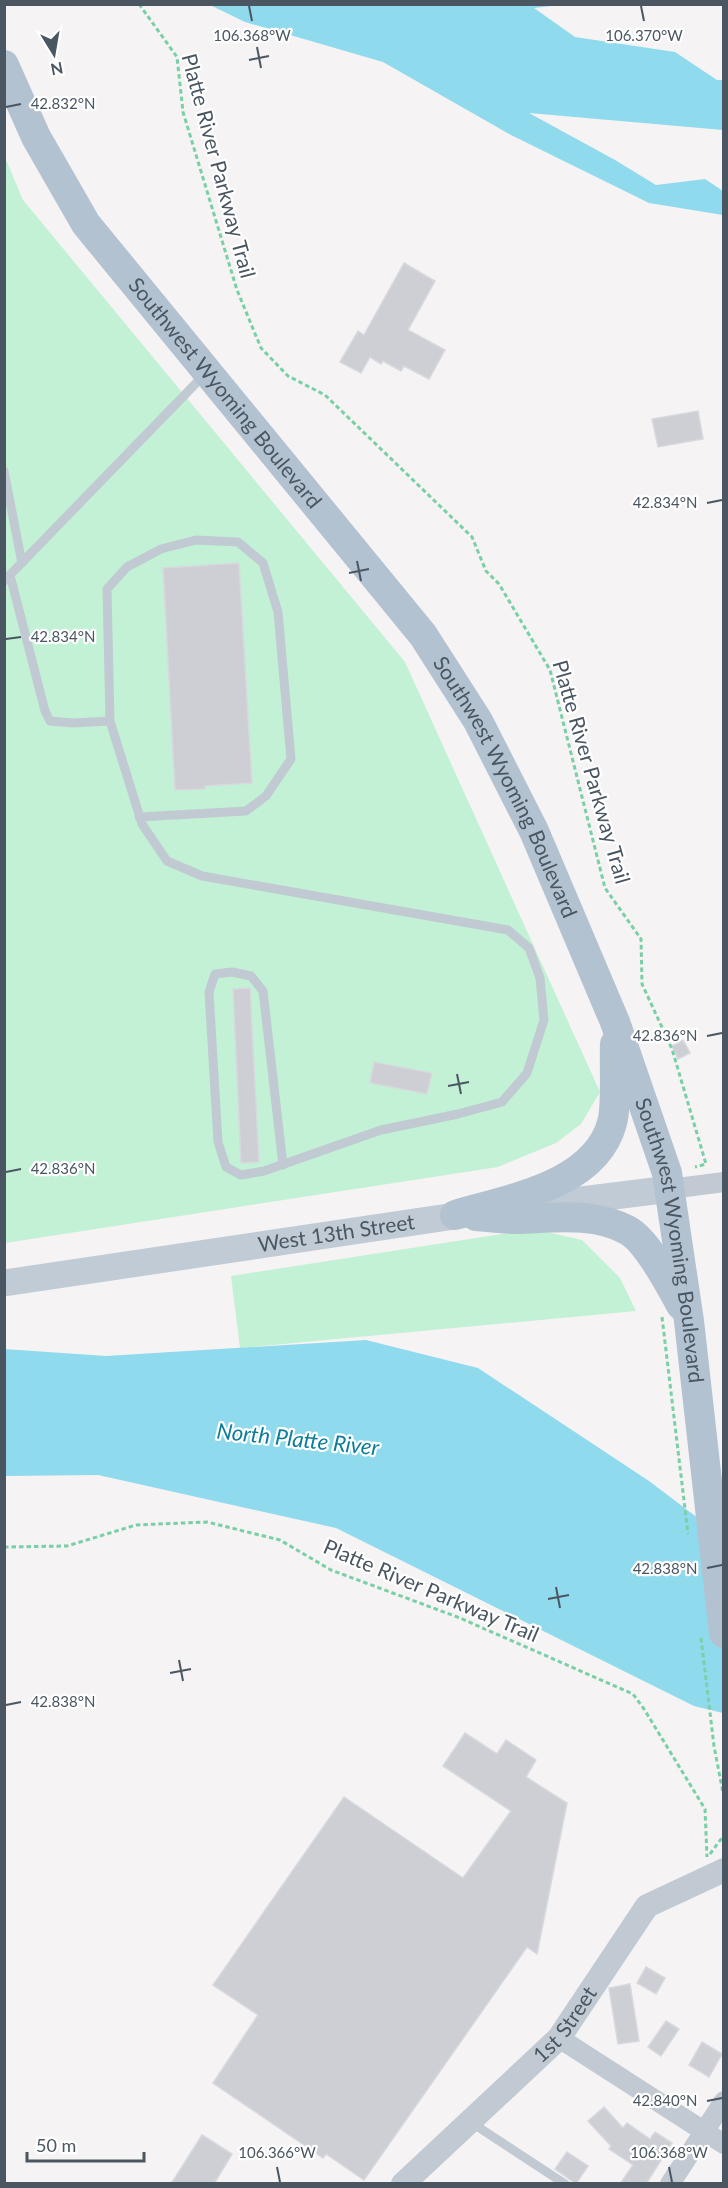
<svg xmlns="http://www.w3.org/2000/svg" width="728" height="2188" font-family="Lato,sans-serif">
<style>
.green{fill:#c3f1d5}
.water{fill:#90daee}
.building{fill:#cdcfd5;stroke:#d7d9de;stroke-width:1.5}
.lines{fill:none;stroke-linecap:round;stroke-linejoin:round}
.path{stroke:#7ad0a6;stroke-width:3;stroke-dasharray:4.5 3;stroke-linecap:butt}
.service{stroke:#c1cad2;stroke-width:9}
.minor{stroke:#c1cad2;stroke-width:20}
.tertiary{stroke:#c1cad2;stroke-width:24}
.secondary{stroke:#c1cbd6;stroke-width:27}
.primary{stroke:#b3c2d1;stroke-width:30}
.ticks{fill:none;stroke:#4a5661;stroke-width:2}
.labels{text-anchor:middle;stroke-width:4.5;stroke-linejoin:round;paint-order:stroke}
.street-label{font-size:21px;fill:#4a5661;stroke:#fff}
.water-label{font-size:22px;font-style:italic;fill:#0c7c9b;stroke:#fff}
.ticks-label{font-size:15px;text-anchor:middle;fill:#4a5661;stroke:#fff;stroke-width:4.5;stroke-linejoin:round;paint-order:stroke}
</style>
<rect width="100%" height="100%" fill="#f5f3f3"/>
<!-- green -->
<path class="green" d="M4,155L23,200L405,662L600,1092L581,1124L556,1143L498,1167L5,1243Z
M534,1229L582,1240L620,1278L636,1311L240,1348L231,1276Z"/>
<!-- water -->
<path class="water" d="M210,5H560L534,8L575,37L675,52L717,80H723V130L529,113L615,160L656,185L705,179L723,191V215L649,203L511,135L383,62L245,22Z
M366,1340L478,1368L649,1481L723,1537V1713L694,1706L336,1528L98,1475L5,1476L4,1349L106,1356Z"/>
<!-- building -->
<path class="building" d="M404,263L435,281L408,330L445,350L429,379L404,366L401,371L383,361L381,364L370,357L361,373L340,362L358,331L364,335Z
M698,411L703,439L658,447L652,419Z
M239,563L252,783L205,786V789L175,790L163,568Z
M250,988L259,1162L241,1163L233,989Z
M683,1040L690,1053L678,1059L672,1046Z
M374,1062L432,1073L427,1094L370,1083Z
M465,1733L497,1754L506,1740L536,1760L526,1777L567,1803L537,1954L527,1947L364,2180L326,2154L323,2158L213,2083L258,2015L213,1985L344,1797L463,1878L511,1811L443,1766Z
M646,1967L665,1978L656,1994L637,1983Z
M630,1984L639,2041L618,2044L609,1988Z
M666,2021L679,2029L661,2056L648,2047Z
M702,2042L722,2054L709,2077L689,2065Z
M604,2107L623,2128L627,2123L650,2139L655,2132L672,2143L646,2184H620L633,2165L609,2149L611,2146L588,2121Z
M202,2135L232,2154L214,2184H171Z
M567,2152L588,2166L576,2184L555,2169Z"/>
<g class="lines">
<!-- path -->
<path class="path" d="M139,4L177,57L183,112L237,290L261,348L288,376L325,395L472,537L486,571L499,584L550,670L605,888L641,939L642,984L672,1049L706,1164L695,1167
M662,1317L688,1534
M4,1547L67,1546L136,1525L207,1522L280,1540L331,1570L460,1618L633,1694L644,1709L705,1809L707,1857
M701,1638L714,1746L724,1798
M710,1854L724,1835"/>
<!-- service -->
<path class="service" d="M4,471L22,563
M10,575L45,711L50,721L73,723L110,721L142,824L167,861L202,876L508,930L529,948L540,978L544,1020L527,1073L502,1102L458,1114L381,1130L264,1171L241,1175L226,1167L218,1142L209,992L215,974L232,972L251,976L263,991L283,1165
M4,581L204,375
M110,721L107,589L127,567L161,549L196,540L238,542L263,563L278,612L291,759L266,796L246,811L139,817
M472,2123L565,2184"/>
<!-- minor -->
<path class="minor" d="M670,1189L724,1182
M559,2038L724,2144
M670,2184L724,2101"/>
<!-- tertiary -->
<path class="tertiary" id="s1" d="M403,2184L559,2038L647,1906L724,1870"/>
<!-- secondary -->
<g class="secondary">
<path d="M525,1207L670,1189"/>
<path id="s2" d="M4,1283L475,1213"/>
</g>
<!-- primary -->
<g class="primary">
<path id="s3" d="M4,65L36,137L86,224L423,635L478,721L534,831L615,1022L667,1173L689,1321L724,1633"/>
<path d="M455,1215C508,1199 595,1186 612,1123C617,1106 614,1065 615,1044"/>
<path d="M476,1216C490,1217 504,1219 518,1219C553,1218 594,1212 627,1230C647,1240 670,1285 681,1305"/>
</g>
</g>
<!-- ticks -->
<path class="ticks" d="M249,6L252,21M641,6L644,21M257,47L261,68M249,60L269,56M6,107L21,104M707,503L722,500M357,561L361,581M349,573L369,569M6,639L21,637M707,1036L722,1033M457,1074L461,1094M448,1086L469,1082M6,1172L21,1169M707,1568L722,1565M556,1587L560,1608M548,1599L569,1595M179,1660L183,1681M170,1673L191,1669M6,1705L21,1702M707,2101L722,2098M277,2167L280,2182M669,2167L672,2182"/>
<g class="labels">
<!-- street labels -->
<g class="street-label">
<text transform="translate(218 166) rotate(75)" y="7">Platte River Parkway Trail</text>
<text dy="7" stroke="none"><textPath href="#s3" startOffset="398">Southwest Wyoming Boulevard</textPath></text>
<text transform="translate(591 772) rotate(74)" y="7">Platte River Parkway Trail</text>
<text dy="7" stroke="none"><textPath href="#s3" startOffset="884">Southwest Wyoming Boulevard</textPath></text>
<text dy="7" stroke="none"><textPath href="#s2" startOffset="336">West 13th Street</textPath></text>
<text dy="7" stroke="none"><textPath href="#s3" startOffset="1370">Southwest Wyoming Boulevard</textPath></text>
<text transform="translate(431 1591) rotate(23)" y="7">Platte River Parkway Trail</text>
<text dy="7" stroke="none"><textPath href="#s1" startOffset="228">1st Street</textPath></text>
</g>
<!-- water labels -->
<g class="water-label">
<text transform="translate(298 1439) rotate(6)" y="8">North Platte River</text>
</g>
</g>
<g class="ticks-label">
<text x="252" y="41">106.368°W</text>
<text x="644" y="41">106.370°W</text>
<text x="63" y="109">42.832°N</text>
<text x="665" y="508">42.834°N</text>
<text x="63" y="642">42.834°N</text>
<text x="665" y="1041">42.836°N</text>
<text x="63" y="1174">42.836°N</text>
<text x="665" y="1574">42.838°N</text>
<text x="63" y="1707">42.838°N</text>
<text x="665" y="2106">42.840°N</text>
<text x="277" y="2158">106.366°W</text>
<text x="669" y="2158">106.368°W</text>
</g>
<!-- border -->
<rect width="728" height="2188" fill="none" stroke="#4a5661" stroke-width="12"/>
<!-- north arrow -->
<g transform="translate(54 54) rotate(169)" stroke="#ffffff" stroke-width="4.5" paint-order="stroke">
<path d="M0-4.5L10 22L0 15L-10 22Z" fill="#4a5661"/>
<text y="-9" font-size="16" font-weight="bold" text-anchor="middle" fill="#4a5661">N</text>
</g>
<!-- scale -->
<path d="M27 2152v9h117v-9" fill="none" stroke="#4a5661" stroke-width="3"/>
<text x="36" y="2152" font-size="18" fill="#4a5661" stroke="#ffffff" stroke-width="4.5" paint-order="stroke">50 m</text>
</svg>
